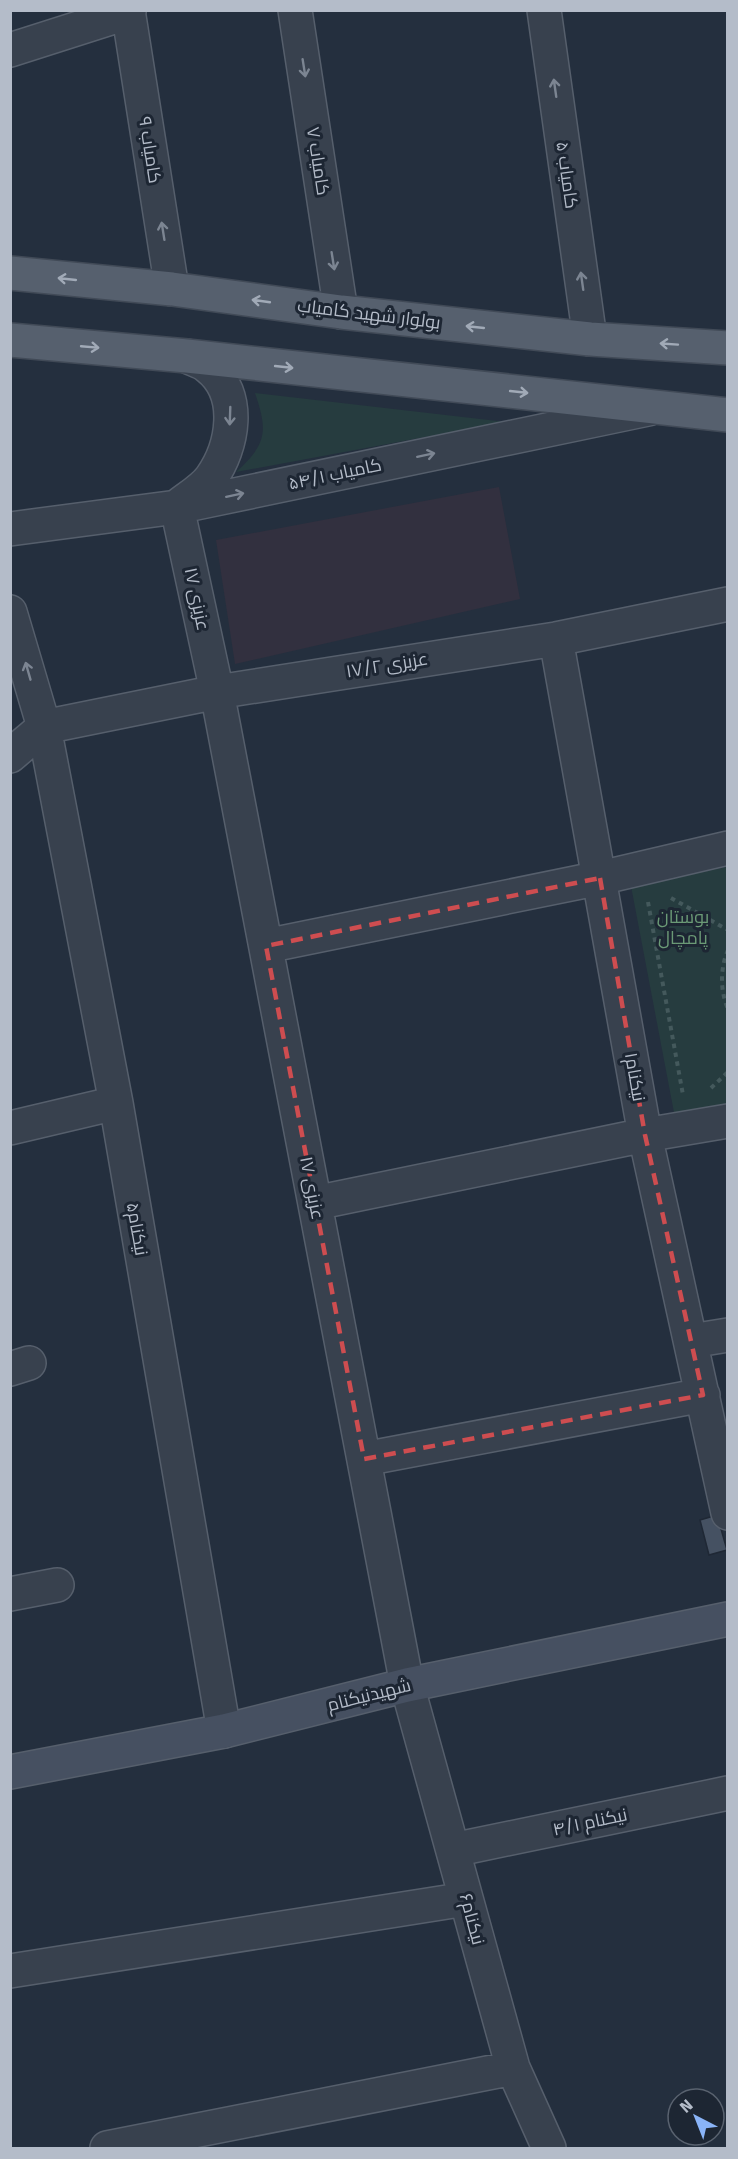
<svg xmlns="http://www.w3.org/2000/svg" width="738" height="2159" font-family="'Fira Sans',Cairo,sans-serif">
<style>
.medical{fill:#32303f}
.green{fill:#263c3f}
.building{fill:#455162;stroke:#1f2835;stroke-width:1.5}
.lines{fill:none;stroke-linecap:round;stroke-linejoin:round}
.street-casing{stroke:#565f6c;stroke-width:36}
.secondary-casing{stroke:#565f6c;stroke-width:36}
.primary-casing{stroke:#414a57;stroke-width:36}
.path{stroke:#44595c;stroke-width:4;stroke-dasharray:4.5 4.5;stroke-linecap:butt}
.street{stroke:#38414e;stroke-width:33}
.secondary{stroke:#465061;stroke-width:33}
.primary{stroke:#56606e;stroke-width:33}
.oneway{stroke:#7c8592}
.oneway2{stroke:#a1aab7}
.marked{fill:none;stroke:#ce4d50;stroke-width:4.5;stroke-dasharray:12 8;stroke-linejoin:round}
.labels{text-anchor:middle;stroke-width:6;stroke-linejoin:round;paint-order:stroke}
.street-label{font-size:18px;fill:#b4bcc9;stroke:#1d2633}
.park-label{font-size:18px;fill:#6b9a76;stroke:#1d2633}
</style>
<rect width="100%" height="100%" fill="#242f3e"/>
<!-- medical -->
<path class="medical" d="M499,487L520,599L235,664L216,540Z"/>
<!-- green -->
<path class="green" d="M255,393L506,422L236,472C267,444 268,431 255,393Z
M727,867V1113L676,1123L631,886Z"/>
<!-- building -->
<path class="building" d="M717,1515L727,1550L709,1555L700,1520Z"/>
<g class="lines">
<!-- street casing -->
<g class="street-casing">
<path id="street" d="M128,10L172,289
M295,10L341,312
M544,10L590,339
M10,50L129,12
M179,505C189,497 203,489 211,478C233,447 243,394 208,367C203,362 194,360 187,356
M177,507L217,692L407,1685L513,2068L549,2148
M10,529L177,507L648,409
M10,612L44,727L116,1103L224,1731
M556,639L645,1135L728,1513
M10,756L44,727L217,692L556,639L728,604
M266,946L600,878L728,848
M10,1128L116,1103
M315,1203L645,1135L728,1121
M691,1341L728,1335
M10,1369L29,1363
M364,1459L703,1395
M10,1594L57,1585
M453,1850L728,1793
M10,1971L466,1899
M107,2148L513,2068"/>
</g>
<!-- secondary casing -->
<g class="secondary-casing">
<path id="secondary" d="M10,1772L224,1731L407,1685L728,1619"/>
</g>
<!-- primary casing -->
<g class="primary-casing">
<path id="primary" d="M10,273L172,289L341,312L590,339L728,348
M10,340L187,356L728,415"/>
</g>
<!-- path -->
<path class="path" d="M671,898L728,930
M648,902L683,1095
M728,950C720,968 720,991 728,1009
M711,1088L728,1072"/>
<!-- street -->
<use href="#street" class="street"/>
<!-- secondary -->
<use href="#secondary" class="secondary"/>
<!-- primary -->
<use href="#primary" class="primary"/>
</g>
<!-- one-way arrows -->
<defs><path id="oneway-shaft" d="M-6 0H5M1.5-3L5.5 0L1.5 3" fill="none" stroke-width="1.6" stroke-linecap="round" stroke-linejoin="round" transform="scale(1.5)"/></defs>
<g class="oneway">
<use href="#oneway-shaft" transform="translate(304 68) rotate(81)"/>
<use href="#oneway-shaft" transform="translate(555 88) rotate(-98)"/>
<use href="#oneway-shaft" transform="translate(163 231) rotate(-99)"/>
<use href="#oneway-shaft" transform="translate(333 261) rotate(81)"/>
<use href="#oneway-shaft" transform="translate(582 281) rotate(-98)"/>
<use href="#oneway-shaft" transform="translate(230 416) rotate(92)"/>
<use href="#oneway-shaft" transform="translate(426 455) rotate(-12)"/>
<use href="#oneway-shaft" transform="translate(235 495) rotate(-12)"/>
<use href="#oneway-shaft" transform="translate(28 671) rotate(-106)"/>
</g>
<g class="oneway2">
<use href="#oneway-shaft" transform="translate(67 279) rotate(-174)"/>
<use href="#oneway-shaft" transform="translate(261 301) rotate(-172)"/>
<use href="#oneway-shaft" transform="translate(475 327) rotate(-174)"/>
<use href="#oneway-shaft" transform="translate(669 344) rotate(-176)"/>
<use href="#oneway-shaft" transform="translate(90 347) rotate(5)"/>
<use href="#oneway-shaft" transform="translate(284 367) rotate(6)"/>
<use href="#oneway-shaft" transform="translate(519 392) rotate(6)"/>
</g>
<!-- marked area -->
<path class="marked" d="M600,878L645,1135L703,1395L364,1459L266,946Z"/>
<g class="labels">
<!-- street labels -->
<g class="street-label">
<text transform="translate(150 150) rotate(81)" y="6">کامیاب ۹</text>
<text transform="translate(318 161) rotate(81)" y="6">کامیاب ۷</text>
<text transform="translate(567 175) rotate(82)" y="6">کامیاب ۵</text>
<text transform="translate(369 314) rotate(7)" y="6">بولوار شهید کامیاب</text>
<text transform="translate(335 474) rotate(-12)" y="6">کامیاب ۵۴/۱</text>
<text transform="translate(197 599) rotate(78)" y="6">عزیزی ۱۷</text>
<text transform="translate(387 665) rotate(-9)" y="6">عزیزی ۱۷/۲</text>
<text transform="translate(635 1077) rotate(80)" y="6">نیکنام۱</text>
<text transform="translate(312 1188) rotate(79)" y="6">عزیزی ۱۷</text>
<text transform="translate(137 1229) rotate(80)" y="6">نیکنام۵</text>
<text transform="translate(369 1695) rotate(-14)" y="6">شهیدنیکنام</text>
<text transform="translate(590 1822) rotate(-12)" y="6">نیکنام ۴/۱</text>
<text transform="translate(472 1919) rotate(75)" y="6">نیکنام۶</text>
</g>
<!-- park labels -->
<g class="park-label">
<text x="683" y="923">بوستان<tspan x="683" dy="21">پامچال</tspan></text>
</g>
</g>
<!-- border -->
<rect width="738" height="2159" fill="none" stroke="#b4bcc9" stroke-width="24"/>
<!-- north arrow -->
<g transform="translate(696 2117) rotate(318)"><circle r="28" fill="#1d2633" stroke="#59626f" stroke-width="1.5"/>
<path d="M0-4.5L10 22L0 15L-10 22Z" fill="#8ab4f8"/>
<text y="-9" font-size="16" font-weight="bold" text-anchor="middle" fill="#b4bcc9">N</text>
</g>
</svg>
